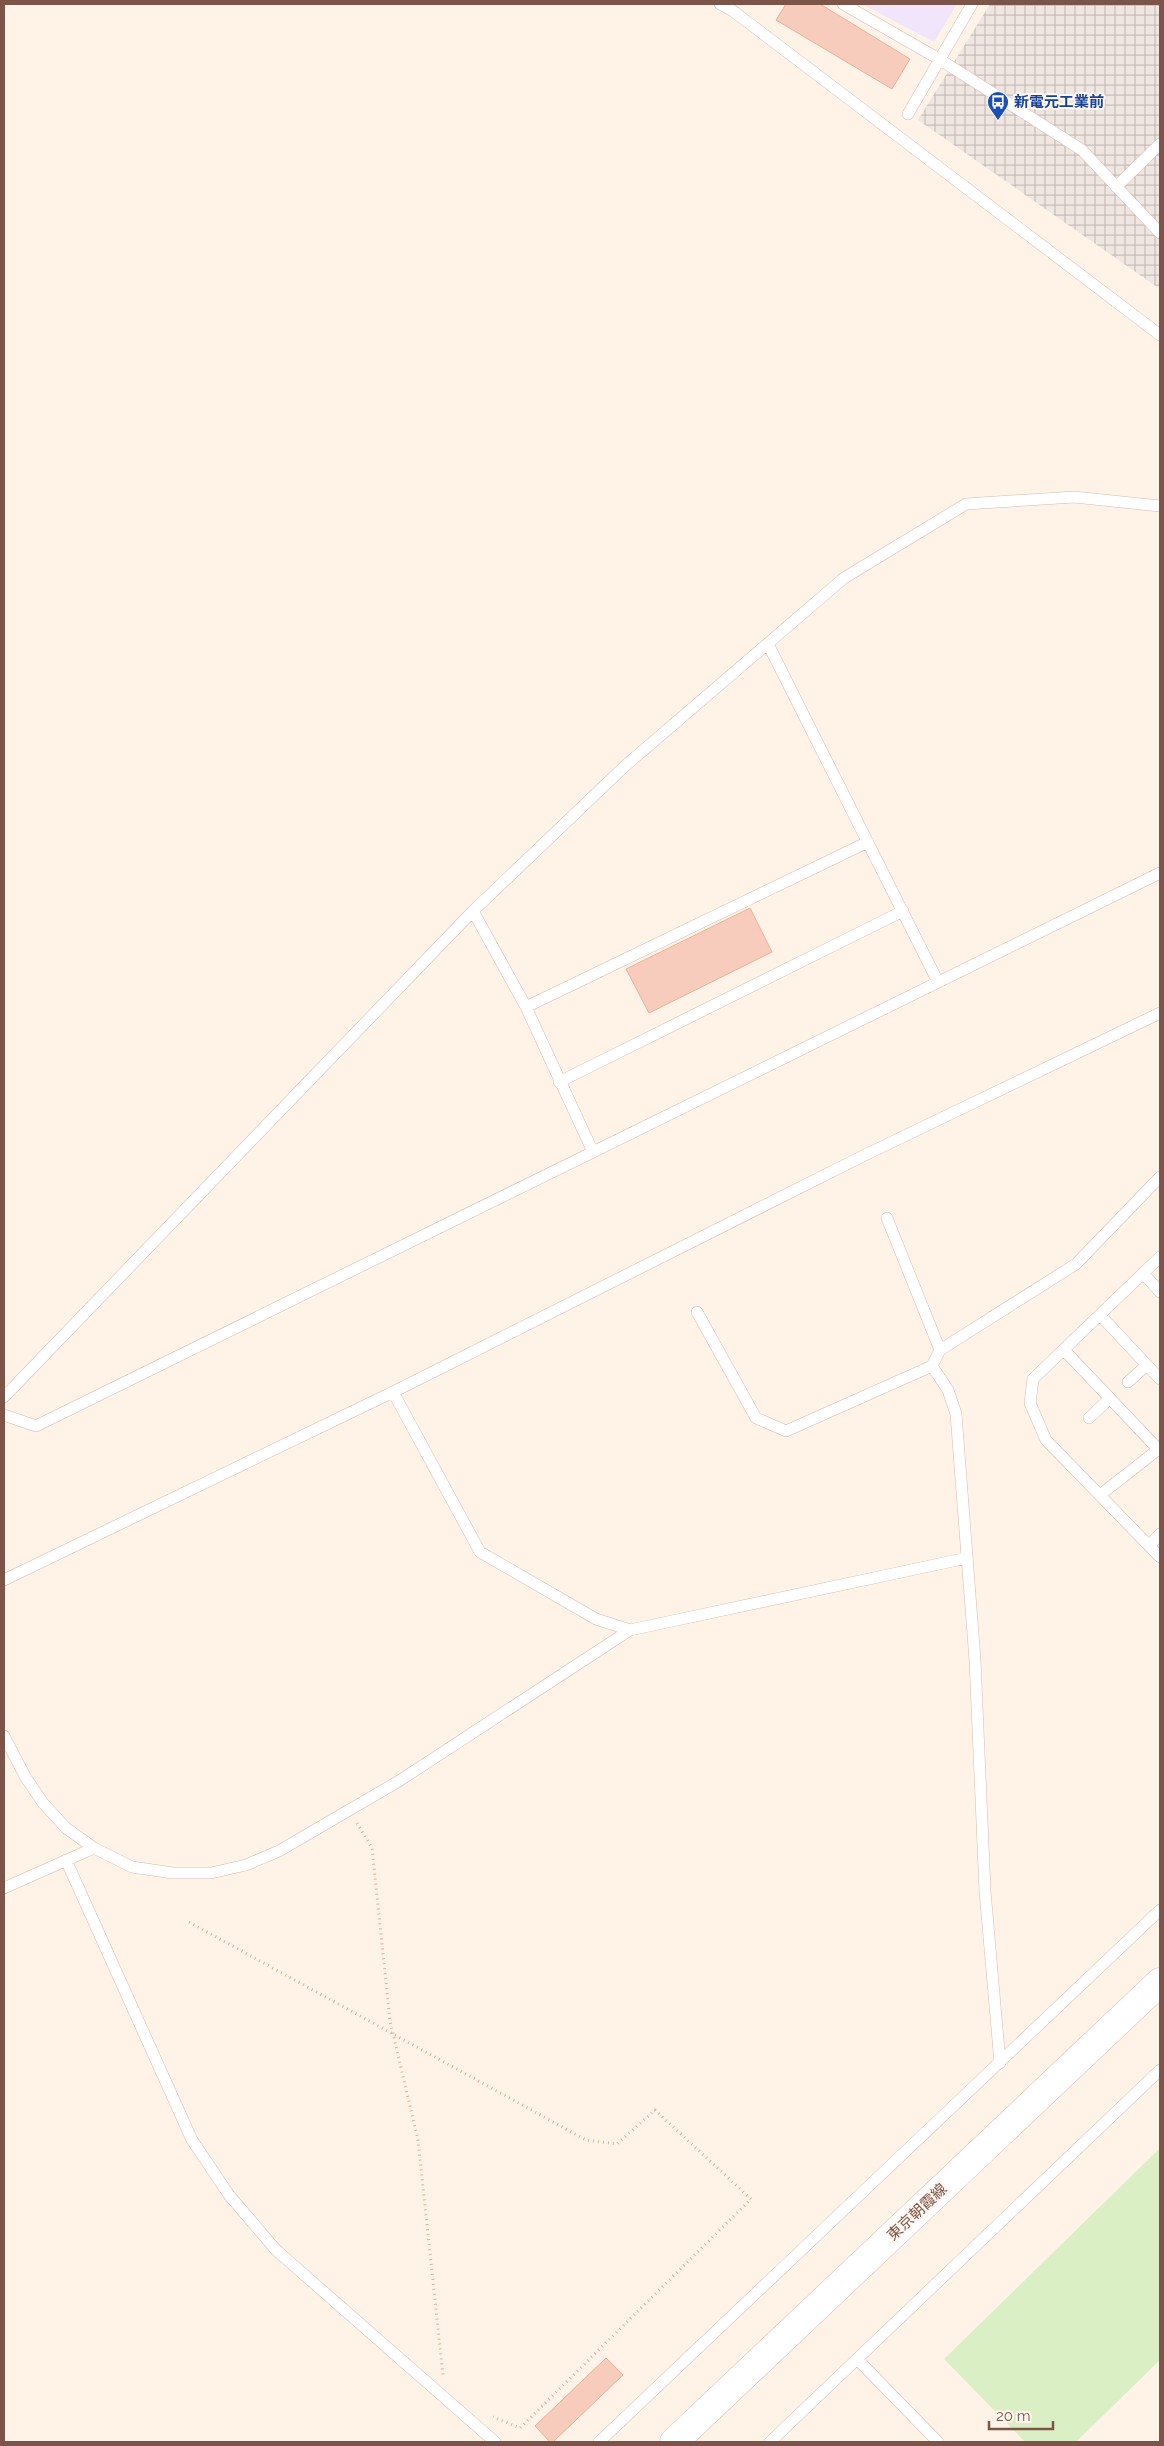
<svg xmlns="http://www.w3.org/2000/svg" width="1164" height="2446" font-family="Raleway,'Noto Sans JP',sans-serif">
<style>
.industrial{fill:url(#industrial-grid)}
.education{fill:#f0e5fb}
.green{fill:#dbefc4}
.building{fill:#f7ccbd;stroke:#ecaf9b}
.lines{fill:none;stroke-linecap:round;stroke-linejoin:round}
.service-casing{stroke:#d5bbaf;stroke-width:12}
.secondary-casing{stroke:#dbbcae;stroke-width:29}
.path{stroke:#ddaf9f;stroke-width:3;stroke-dasharray:1 4;stroke-linecap:butt}
.service{stroke:#fff;stroke-width:11}
.secondary{stroke:#fff;stroke-width:28}
.labels{text-anchor:middle;stroke-width:4;stroke-linejoin:round;paint-order:stroke}
.transit-label{font-size:15px;font-weight:bold;fill:#164399;stroke:#fff8f1;text-anchor:start}
.street-label{font-size:15px;fill:#7d5448;stroke:#fff8f1}
</style>
<defs>
<pattern id="industrial-grid" width="8" height="8" patternUnits="userSpaceOnUse" patternTransform="scale(1.25)"><rect width="8" height="8" fill="#efe6e2"/><path d="M0 4h8M4 0v8" fill="none" stroke="#c7bdb9"/></pattern>
</defs>
<rect width="100%" height="100%" fill="#fff3e8"/>
<!-- industrial -->
<path class="industrial" d="M990,4H1160V289L918,120Z"/>
<!-- education -->
<path class="education" d="M862,4H957L934,42Z"/>
<!-- green -->
<path class="green" d="M1160,2148V2360L1076,2442H1025L944,2359Z"/>
<!-- building -->
<path class="building" d="M786,4H820L910,59L892,89L776,20Z
M750,908L772,952L649,1013L626,969Z
M606,2358L623,2375L553,2442H550L535,2426Z"/>
<g class="lines">
<!-- service casing -->
<g class="service-casing">
<path id="service" d="M720,4L733,11L1160,335
M843,4L939,59L1082,150L1160,233
M908,114L972,4
M1116,187L1160,144
M768,644L938,982
M473,911L526,1007L593,1152
M526,1007L868,842
M559,1082L903,911
M887,1218L940,1350
M1160,1257L1033,1379L1030,1403L1046,1440L1160,1557
M1143,1273L1160,1292
M697,1312L756,1418L786,1431L932,1366
M1100,1315L1160,1379
M1064,1350L1159,1450
M1128,1382L1147,1365
M393,1392L480,1552L596,1619L630,1630
M4,1397L473,911L625,766L844,578L966,504L1074,497L1160,506
M4,1415L36,1426L1160,873
M1089,1418L1110,1398
M1100,1495L1160,1448
M1149,1546L1160,1534
M4,1580L393,1392L865,1155L1160,1013
M4,1736L26,1778L43,1803L66,1828L94,1848L132,1867L173,1873H211L246,1865L279,1851L399,1781L630,1630L967,1558
M66,1860L192,2140L229,2195L276,2250L495,2442
M4,1888L94,1848
M1000,2063L985,1891L975,1660L956,1414L948,1390L932,1366L940,1350L1076,1264L1160,1177
M857,2359L938,2442
M599,2442L1160,1910
M770,2442L1160,2070"/>
</g>
<!-- secondary casing -->
<g class="secondary-casing">
<path id="secondary" d="M674,2442L1160,1982"/>
</g>
<!-- path -->
<path class="path" d="M357,1823L372,1848L390,2021L418,2140L443,2375
M189,1922L586,2140L617,2144L655,2110L751,2199L520,2428L493,2417"/>
<!-- service -->
<use href="#service" class="service"/>
<!-- secondary -->
<use href="#secondary" class="secondary"/>
</g>
<!-- icons -->
<defs>
<g id="bus-pin" transform="scale(1.125)"><path d="M0 17L-7.5 6A9.5 9.5 0 1 1 7.5 6Z" fill="#1a4fb4" stroke="#fff8f1"/><path d="M-5-6H5V4H4V6H2V4H-2V6H-4V4H-5ZM-3.5-4V0h7V-4ZM-3.5 1.2v1.5H-2V1.2ZM2 1.2v1.5H3.5V1.2Z" fill="#fff"/></g>
</defs>
<g fill-rule="evenodd">
<use href="#bus-pin" x="998" y="102"/>
</g>
<g class="labels">
<!-- transit labels -->
<g class="transit-label">
<text x="1014" y="107">新電元工業前</text>
</g>
<!-- street labels -->
<g class="street-label">
<text transform="translate(917 2212) rotate(-43)" y="5">東京朝霞線</text>
</g>
</g>
<!-- border -->
<rect width="1164" height="2446" fill="none" stroke="#7d5448" stroke-width="10"/>
<!-- scale -->
<path d="M989 2421v8h64v-8" fill="none" stroke="#7d5448" stroke-width="2.5"/>
<text x="996" y="2421" font-size="15" fill="#7d5448" stroke="#fff8f1" stroke-width="4" paint-order="stroke">20 m</text>
</svg>
